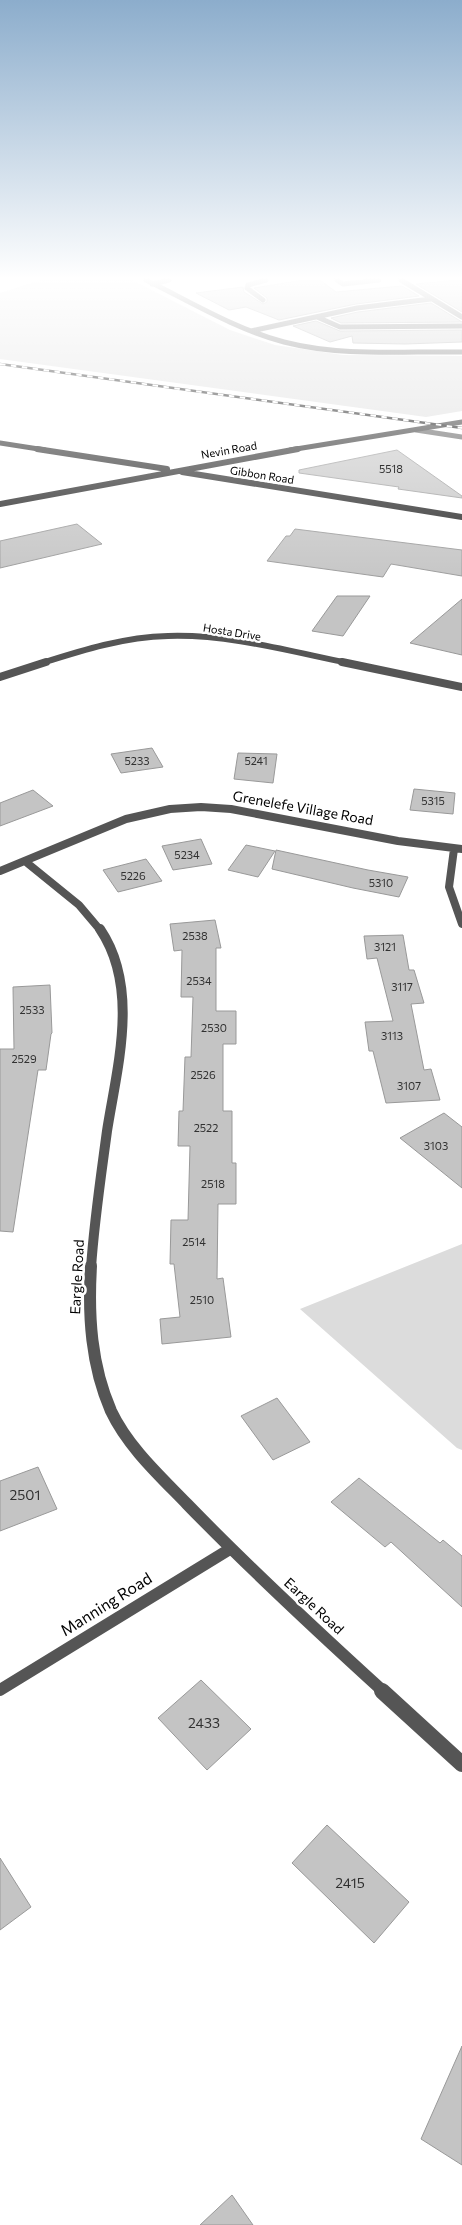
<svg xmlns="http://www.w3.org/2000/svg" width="462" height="2225" font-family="Commissioner,sans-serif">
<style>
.green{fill:#dcdcdc}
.building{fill:#c4c4c4;stroke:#999}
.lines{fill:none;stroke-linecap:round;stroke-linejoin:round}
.minor-far5{stroke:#555;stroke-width:5}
.minor-far4{stroke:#555;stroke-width:6}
.minor-far3{stroke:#555;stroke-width:8}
.minor-far2{stroke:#555;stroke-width:10}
.minor-far1{stroke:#555;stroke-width:12}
.minor{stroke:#555;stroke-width:16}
.secondary-far1{stroke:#222;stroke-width:5}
.secondary{stroke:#222;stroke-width:6}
.rail-casing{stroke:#000;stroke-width:2.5}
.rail{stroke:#fff;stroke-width:2;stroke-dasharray:5.5;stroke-linecap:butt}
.labels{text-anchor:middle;stroke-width:5;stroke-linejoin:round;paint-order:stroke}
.far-street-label{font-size:11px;fill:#000;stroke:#fff}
.number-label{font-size:11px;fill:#313131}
.street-label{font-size:14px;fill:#000;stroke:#fff}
.near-number-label{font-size:14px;fill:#313131}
.near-street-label{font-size:16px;fill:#000;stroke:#fff}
</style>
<rect width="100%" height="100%" fill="#fff"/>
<!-- green -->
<path class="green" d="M41,280H132L230,330L275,345L343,355L462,356V411L426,417L0,359V293Z
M462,1244V1450L457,1448L300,1309Z"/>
<!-- building -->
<path class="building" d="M303,280H320L336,292L402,286L419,296L356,304L279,320L246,307L229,310L196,293L243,287L244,292L263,304L267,302V298L254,288Z
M458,280H462V312L416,284Z
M431,303L462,322L341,323L331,318L358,312Z
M316,321L340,331L462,330V342L405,344L353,343L352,336L330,342L293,326Z
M397,450L462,496V498L398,489L399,487L299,473V470Z
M77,524L102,544L0,568V541Z
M295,529L462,550V576L391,564L383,577L267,561L286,536H290Z
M337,596H370L343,636L312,631Z
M462,599V655L410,643Z
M152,748L163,767L121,773L111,754Z
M238,753L277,754L273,783L234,779Z
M414,789L455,793L453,814L410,810Z
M33,790L53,806L0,826V803Z
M201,839L212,864L173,870L162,846Z
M246,845L275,851L258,877L228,870Z
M276,850L368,870L408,877L399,897L353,888L272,869Z
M146,859L162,881L118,892L103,870Z
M215,920L221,948H216V1011H236V1044H223V1111H232V1163H236V1204H218L217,1279L223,1278L231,1337L162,1344L160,1319L180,1317L174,1264H170L171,1220H188L190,1146H178L179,1111H183L185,1057H191L193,997H181L182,950L174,951L170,924Z
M403,935L409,970H414L424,1003L411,1004L424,1070L431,1069L440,1100L386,1103L373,1051H369L365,1022L393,1021L377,958L367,959L364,936Z
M50,985L52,1033L51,1034L46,1070H38L13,1232L0,1231V1049H14L13,987Z
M444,1113L462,1127V1188L400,1138Z
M277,1398L310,1442L273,1460L241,1416Z
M38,1467L57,1509L0,1531V1481Z
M359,1478L440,1543L443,1540L462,1556V1607L391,1542L385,1547L331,1502Z
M201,1680L251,1729L207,1770L158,1718Z
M327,1825L409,1902L374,1943L292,1863Z
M0,1858L31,1907L0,1930Z
M462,2046V2165L421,2139Z
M232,2195L253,2225H200Z"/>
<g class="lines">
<!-- minor-far5 -->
<path class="minor-far5" d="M146,280C191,302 235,329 284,342C342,357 403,351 462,352
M337,280L343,284L379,280
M401,280L462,317
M152,284L169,280
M263,300L247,288L248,285L266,280
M317,317L340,327L462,326
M251,331L357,308L431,299
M416,430L462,437"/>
<!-- minor-far4 -->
<path class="minor-far4" d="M42,663C83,650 124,637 168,636C228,634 289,651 348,663"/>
<!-- minor-far3 -->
<path class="minor-far3" d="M342,662L462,687
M0,677L46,662
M454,849L449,887L462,924
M26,862L79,905L101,931
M0,871L126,819L170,809L201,807L231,809L398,841L462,849"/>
<!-- minor-far2 -->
<path class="minor-far2" d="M91,1268C94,1222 101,1176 107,1131C117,1067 140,988 100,929"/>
<!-- minor-far1 -->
<path class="minor-far1" d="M91,1266C88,1316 91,1365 111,1411C128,1447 160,1476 187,1504C250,1569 317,1631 384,1692
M0,1690L230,1549"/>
<!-- minor -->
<path class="minor" d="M382,1691L462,1764"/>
<!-- secondary-far1 -->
<path class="secondary-far1" d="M0,443L45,450
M290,450L462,422"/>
<!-- secondary -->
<path class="secondary" d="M37,449L167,469
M182,472L462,517
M0,504L298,449"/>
<!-- rail casing -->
<g class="rail-casing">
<path id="rail" d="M0,364L462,428"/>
</g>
<!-- rail -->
<use href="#rail" class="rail"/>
</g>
<!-- sky -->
<linearGradient id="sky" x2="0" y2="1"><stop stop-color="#8cadcc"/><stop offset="0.47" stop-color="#fff"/><stop offset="1" stop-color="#fff" stop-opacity="0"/></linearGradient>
<rect width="462" height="592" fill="url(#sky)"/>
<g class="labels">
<!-- far-street labels -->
<g class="far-street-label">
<text transform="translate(229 450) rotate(-10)" y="4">Nevin Road</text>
<text transform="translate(262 475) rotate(9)" y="4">Gibbon Road</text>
<text transform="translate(232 632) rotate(9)" y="4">Hosta Drive</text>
</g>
<!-- number labels -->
<g class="number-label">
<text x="391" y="473">5518</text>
<text x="137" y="765">5233</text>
<text x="256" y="765">5241</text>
<text x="433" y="805">5315</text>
<text x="187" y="859">5234</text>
<text x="133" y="880">5226</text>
<text x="381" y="887">5310</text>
<text x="195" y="940">2538</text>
<text x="385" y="951">3121</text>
<text x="199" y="985">2534</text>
<text x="402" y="991">3117</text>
<text x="32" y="1014">2533</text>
<text x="214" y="1032">2530</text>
<text x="392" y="1040">3113</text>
<text x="24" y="1063">2529</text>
<text x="203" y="1079">2526</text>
<text x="409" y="1090">3107</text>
<text x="206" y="1132">2522</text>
<text x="436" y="1150">3103</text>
<text x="213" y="1188">2518</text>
<text x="194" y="1246">2514</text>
<text x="202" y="1304">2510</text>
</g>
<!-- street labels -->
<g class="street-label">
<text transform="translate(303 808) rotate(10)" y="5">Grenelefe Village Road</text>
<text transform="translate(77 1277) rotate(-87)" y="5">Eargle Road</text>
<text transform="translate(314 1606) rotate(43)" y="5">Eargle Road</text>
</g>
<!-- near-number labels -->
<g class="near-number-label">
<text x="25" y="1500">2501</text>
<text x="204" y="1728">2433</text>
<text x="350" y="1888">2415</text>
</g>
<!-- near-street labels -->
<g class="near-street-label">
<text transform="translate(106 1604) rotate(-32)" y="6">Manning Road</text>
</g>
</g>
</svg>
